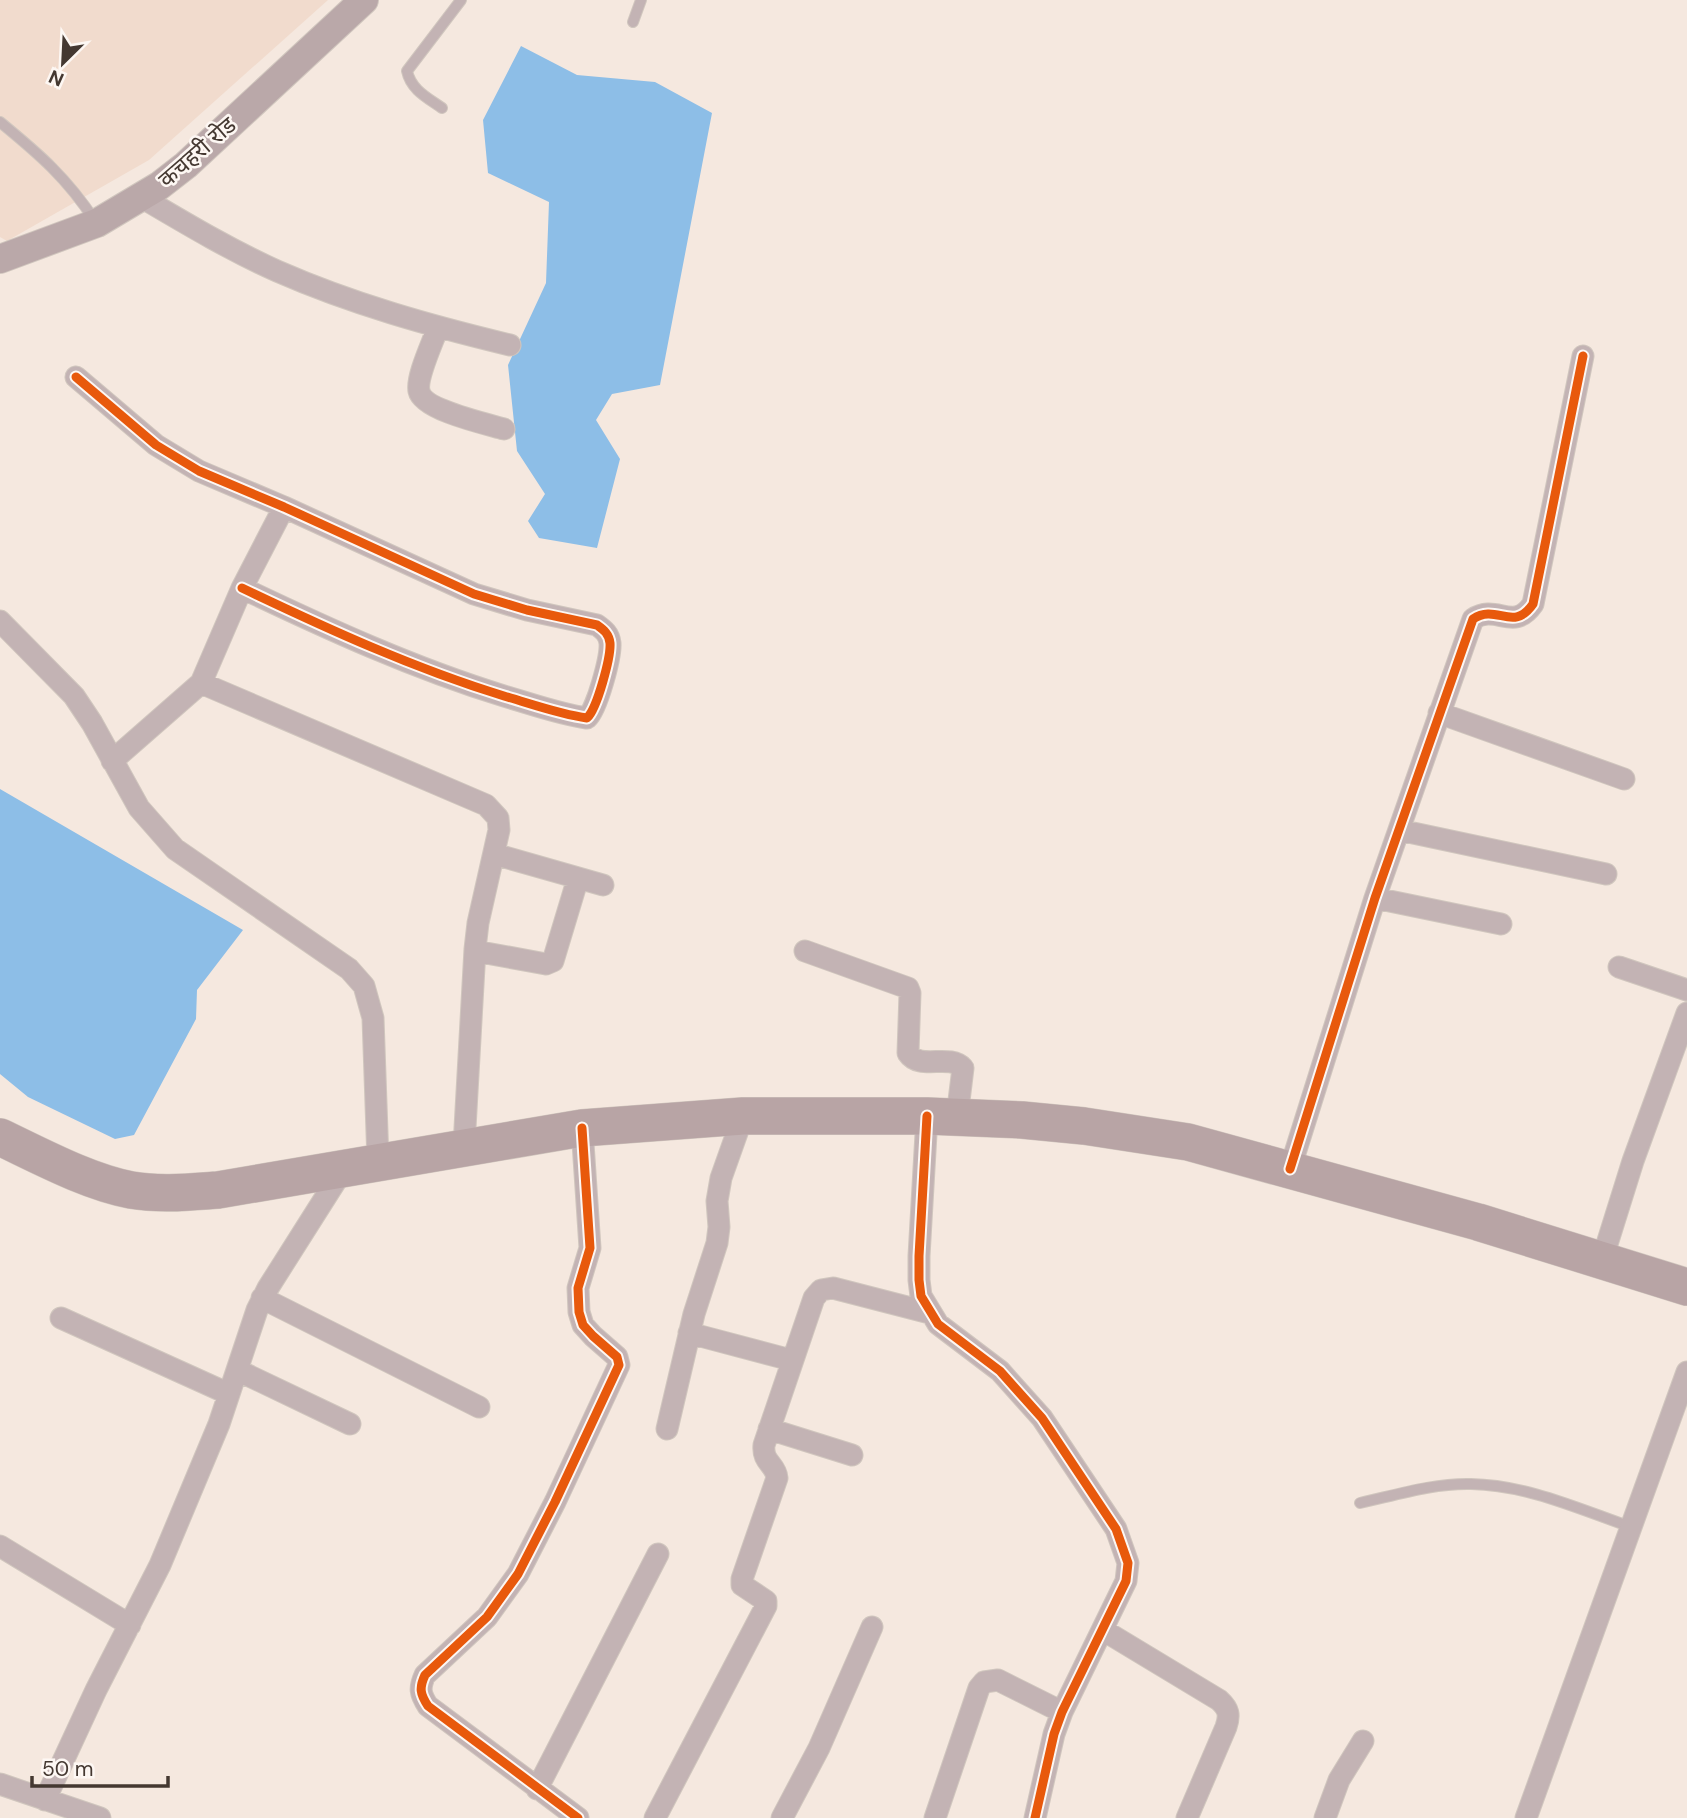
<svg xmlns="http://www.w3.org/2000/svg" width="1687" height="1818" font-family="'DM Sans','Noto Sans Devanagari',sans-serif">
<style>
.built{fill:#f1dbcd}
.water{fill:#8dbee7}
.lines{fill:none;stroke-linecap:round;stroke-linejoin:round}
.lane-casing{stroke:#d0c6be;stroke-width:12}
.street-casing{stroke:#d0c6be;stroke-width:23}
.secondary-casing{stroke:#d0c6be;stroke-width:30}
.highway-casing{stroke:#d0c6be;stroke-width:38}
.lane{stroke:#c3b3b4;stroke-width:10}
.street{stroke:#c3b3b4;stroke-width:21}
.secondary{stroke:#baa8a9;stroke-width:28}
.highway{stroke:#b8a4a5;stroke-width:37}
.cycleway-casing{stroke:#fdf7f3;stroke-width:13}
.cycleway{stroke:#e8590c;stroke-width:9}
.labels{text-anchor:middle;stroke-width:5;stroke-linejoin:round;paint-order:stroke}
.street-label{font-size:23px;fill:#443831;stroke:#fdf7f3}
</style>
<rect width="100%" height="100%" fill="#f5e8df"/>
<!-- built -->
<path class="built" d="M0,0H328L149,160L7,241L0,237Z"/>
<!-- water -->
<path class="water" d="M521,46L577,75L655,82L712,113L660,385L612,394L596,420L620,459L597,548L539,538L528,521L545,494L517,451L508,365L546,283L549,202L488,173L483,120Z
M0,789L243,930L197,990L196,1019L134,1135L115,1139L28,1097L0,1074Z"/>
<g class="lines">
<!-- lane casing -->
<g class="lane-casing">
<path id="lane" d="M633,22L641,0
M442,108C428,98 411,90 407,71L461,0
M0,122C39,154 67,178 95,221
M1360,1503C1396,1495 1434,1483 1471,1484C1527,1485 1579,1509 1631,1527"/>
</g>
<!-- street casing -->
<g class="street-casing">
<path id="street" d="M141,197C185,223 230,250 277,271C352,304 431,326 510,345
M438,327C433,342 416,377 419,391C423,410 487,424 504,429
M76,377L156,445L199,471L284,507L474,594L527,610L597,625C604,630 609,634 610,643C611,657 597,709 587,718C559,714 532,704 504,696C413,668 328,629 242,588
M284,507L242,588L201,683L486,805L498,818L499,830L478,923L475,949L464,1146
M0,621L74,696L92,723L139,808L175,849L349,969L364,986L373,1018L378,1161
M1439,713L1624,779
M112,761L201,683
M1399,830L1606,874
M494,854L603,885
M1375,898L1501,924
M475,951L546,964L553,961L578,878
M805,951L908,988L910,993L908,1053C920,1071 949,1053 963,1068L957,1117
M1619,967L1687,990
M927,1116L919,1256V1280L921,1296L938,1324L1000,1371L1042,1418L1116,1529L1128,1563L1126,1581L1062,1712L1054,1734L1035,1818
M1290,1169L1375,898L1473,619C1497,603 1513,633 1533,604L1583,356
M1602,1260L1633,1161L1687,1013
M262,1298L479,1407
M61,1318L229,1394
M689,1333L791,1360
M237,1370L350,1424
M667,1429L694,1314L717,1243L719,1227L717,1201L721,1178L743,1116
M769,1429L852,1455
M0,1546L130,1625
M1103,1630L1219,1700C1229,1709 1230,1715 1226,1727L1187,1818
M0,1784L100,1818
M537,1789L658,1554
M45,1800L96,1690L160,1565L219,1424L257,1310L268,1288L344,1168
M578,1818L428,1706C420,1694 419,1688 425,1675L487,1617L518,1574L555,1502L619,1365L617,1357L593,1336L583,1325L579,1312L578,1288L590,1248L582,1128
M655,1818L766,1606V1601L742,1585V1579L777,1478C776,1464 762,1463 764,1445L814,1298L821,1290L833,1288L930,1313
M782,1818L819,1748L872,1627
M935,1818L979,1688L984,1682L998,1680L1062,1712
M1325,1818L1339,1780L1363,1741
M1526,1818L1687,1372"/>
</g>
<!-- secondary casing -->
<g class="secondary-casing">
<path id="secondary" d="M0,259L97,223L159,186L186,165L364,0"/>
</g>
<!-- highway casing -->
<g class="highway-casing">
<path id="highway" d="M0,1137C40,1156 88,1182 131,1190C160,1195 189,1192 218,1190L582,1128L743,1116H927L1022,1120L1084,1126L1188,1142L1478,1222L1687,1287"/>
</g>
<!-- lane -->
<use href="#lane" class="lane"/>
<!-- street -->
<use href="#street" class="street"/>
<!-- secondary -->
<use href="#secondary" class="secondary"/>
<!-- highway -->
<use href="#highway" class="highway"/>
<!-- cycleway casing -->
<g class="cycleway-casing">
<path id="cycleway" d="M76,377L156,445L199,471L284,507L474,594L527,610L597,625C604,630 609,634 610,643C611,657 597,709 587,718C559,714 532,704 504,696C413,668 328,629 242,588
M927,1116L919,1256V1280L921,1296L938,1324L1000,1371L1042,1418L1116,1529L1128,1563L1126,1581L1062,1712L1054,1734L1035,1818
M1290,1169L1375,898L1473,619C1497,603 1513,633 1533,604L1583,356
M578,1818L428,1706C420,1694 419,1688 425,1675L487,1617L518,1574L555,1502L619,1365L617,1357L593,1336L583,1325L579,1312L578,1288L590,1248L582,1128"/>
</g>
<!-- cycleway -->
<use href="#cycleway" class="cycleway"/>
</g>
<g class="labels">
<!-- street labels -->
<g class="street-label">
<text transform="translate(197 152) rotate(-41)" y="8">कचहरी रोड</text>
</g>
</g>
<!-- north arrow -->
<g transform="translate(63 63) rotate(204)" stroke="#fdf7f3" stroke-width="5" paint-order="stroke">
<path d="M0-5L12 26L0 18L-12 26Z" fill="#443831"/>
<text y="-10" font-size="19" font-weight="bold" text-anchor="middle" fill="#443831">N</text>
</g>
<!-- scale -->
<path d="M32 1776v10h136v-10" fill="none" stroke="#443831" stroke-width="3.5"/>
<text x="42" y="1776" font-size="21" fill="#443831" stroke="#fdf7f3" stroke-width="5" paint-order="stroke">50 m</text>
</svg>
